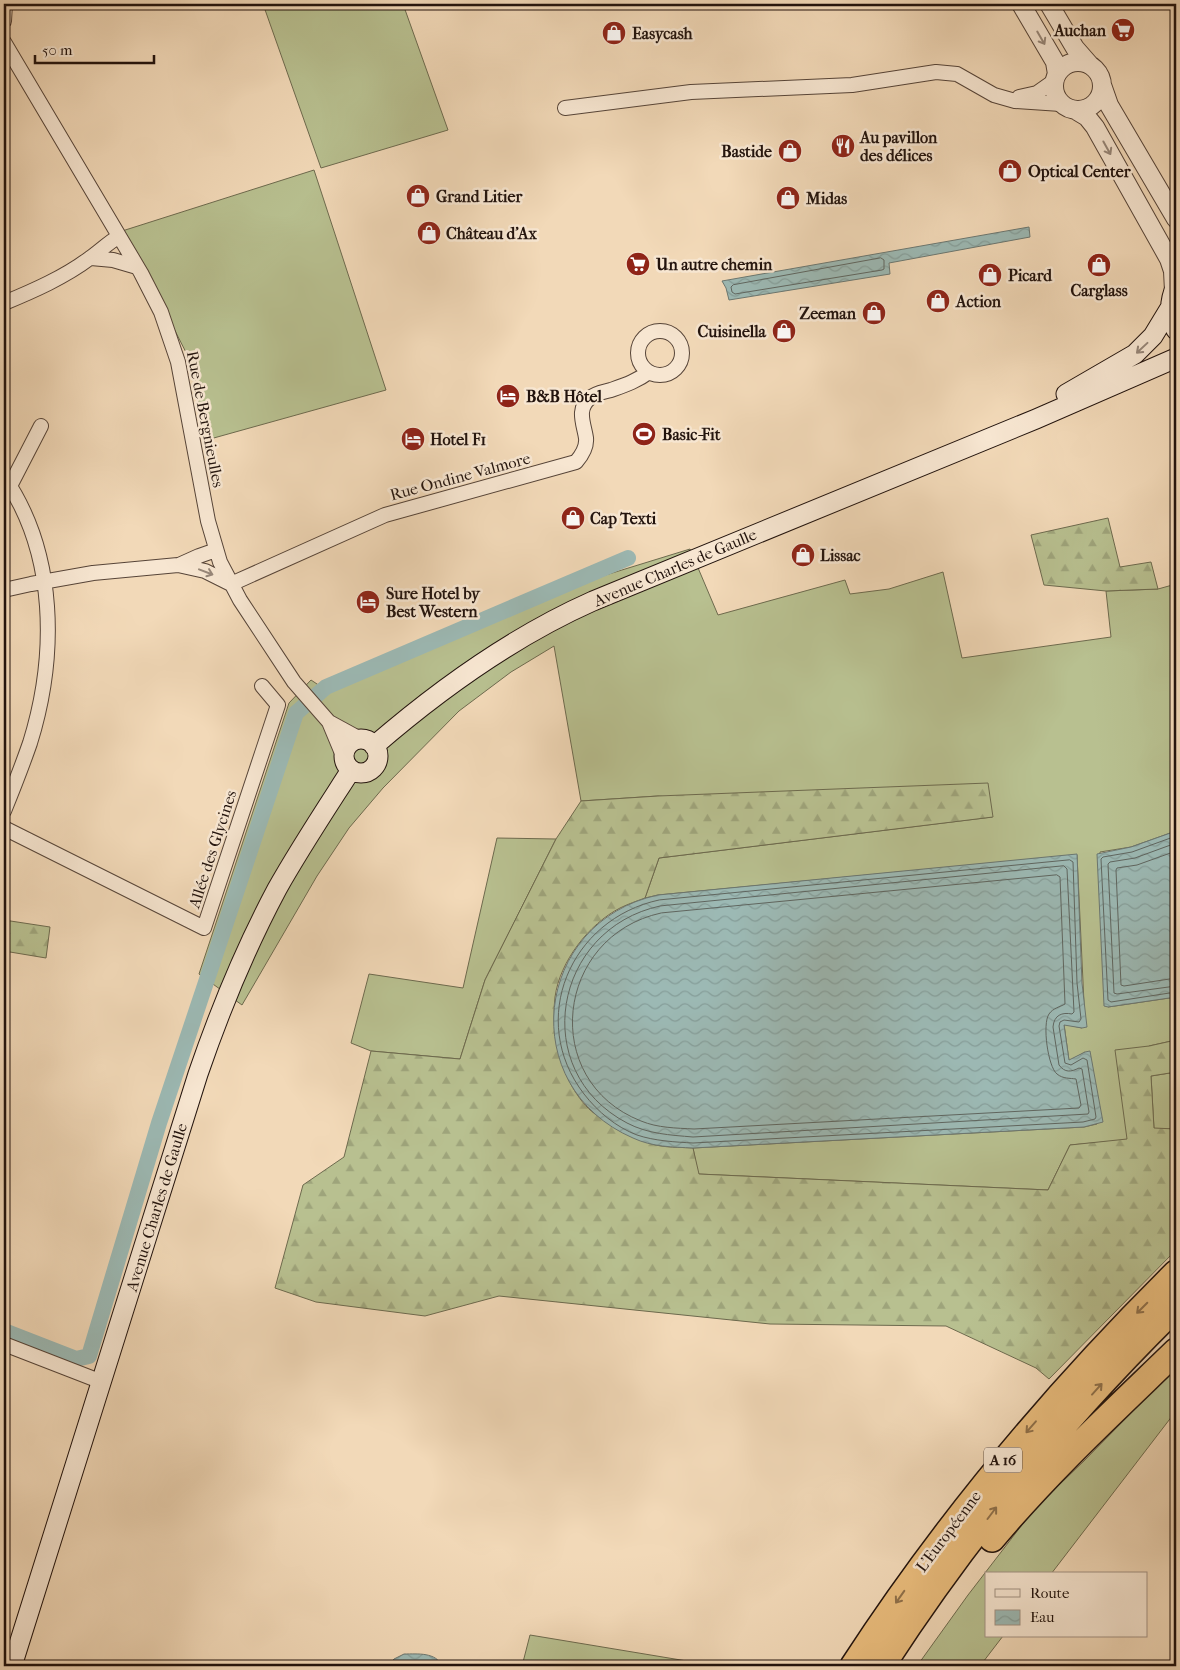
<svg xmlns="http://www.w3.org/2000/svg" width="1180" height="1670" font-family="'IM FELL French Canon',serif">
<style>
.grass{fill:#b8c090;stroke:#6d6a4e}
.forest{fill:url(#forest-firs);stroke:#6d6a4e}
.water{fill:url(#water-waves);stroke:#6b7771}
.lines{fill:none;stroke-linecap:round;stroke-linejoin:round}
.shore{stroke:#5f6660;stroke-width:1}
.canal{stroke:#9cb9b4;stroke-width:16}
.minor-casing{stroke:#564438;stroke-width:16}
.tertiary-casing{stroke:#564438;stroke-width:20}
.secondary-casing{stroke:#22130d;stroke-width:21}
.motorway-casing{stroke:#22130d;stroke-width:28}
.minor{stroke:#f7e6d1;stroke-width:14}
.tertiary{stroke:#f7e6d1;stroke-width:18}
.secondary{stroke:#f7e6d1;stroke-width:19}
.motorway{stroke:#e9bc7c;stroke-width:25}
.oneway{stroke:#978779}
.oneway2{stroke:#8f704a}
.labels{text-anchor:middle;stroke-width:5;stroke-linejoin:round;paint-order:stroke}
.shield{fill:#f7e6d1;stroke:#625248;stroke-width:1}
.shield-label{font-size:15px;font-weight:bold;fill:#22130d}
.poi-label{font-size:16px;font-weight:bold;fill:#22130d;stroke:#f7e6d1;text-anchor:start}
.street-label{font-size:16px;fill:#22130d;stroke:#f7e6d1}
</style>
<defs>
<pattern id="forest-firs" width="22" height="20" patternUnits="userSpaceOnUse" patternTransform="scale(1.25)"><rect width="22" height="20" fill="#b8c090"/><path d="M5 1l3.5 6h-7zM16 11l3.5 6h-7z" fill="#9ea47b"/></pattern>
<pattern id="water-waves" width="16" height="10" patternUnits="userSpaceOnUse" patternTransform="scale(1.25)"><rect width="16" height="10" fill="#9cb9b4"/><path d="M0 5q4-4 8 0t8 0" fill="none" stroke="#869e9a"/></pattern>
</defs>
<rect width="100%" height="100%" fill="#f2d9b8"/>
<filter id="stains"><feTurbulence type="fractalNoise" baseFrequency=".004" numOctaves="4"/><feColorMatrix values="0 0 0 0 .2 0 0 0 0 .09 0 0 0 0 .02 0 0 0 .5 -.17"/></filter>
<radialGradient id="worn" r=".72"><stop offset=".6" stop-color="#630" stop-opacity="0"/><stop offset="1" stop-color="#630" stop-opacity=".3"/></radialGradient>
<!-- grass -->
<path class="grass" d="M263,4H403L448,130L321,168Z
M314,170L386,390L203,441L194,368L148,278L119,232Z
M690,549L718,615L845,580L850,594L889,589L943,572L962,658L1111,637L1106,591L1158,589L1176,584V831L1131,847L1100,852L1108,1007L1176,997V1040L1149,1046L1127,1140L1070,1145L1048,1190L698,1174L693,1148L1084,1127L1097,1124L1085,1052L1069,1061L1064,1024L1082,1028L1084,1003L1077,855L658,895L645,898L659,858L992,817L658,796L581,801L554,646L511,672L459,711L383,788L349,828L317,876L242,1005L199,974L289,703L311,680L329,692L596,578Z
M497,838L556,839L485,980L460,1059L371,1051L351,1043L369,974L463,988Z
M1176,1072V1129H1154L1151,1076Z
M1176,1367V1411L1051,1574H986V1636H1003L980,1666H917L968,1595L1035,1508L1084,1461Z
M530,1635L717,1666H522Z"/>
<!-- forest -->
<path class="forest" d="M1108,518L1120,567L1151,562L1158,589L1106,591L1044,585L1031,535Z
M988,783L993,817L659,858L645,898C637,901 628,904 620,908C589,924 560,961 555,997C553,1016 554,1034 559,1053C563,1073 578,1102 595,1114C604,1121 642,1142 652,1144C665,1148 680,1147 693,1148L699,1174L1048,1190L1070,1145L1127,1139L1115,1050L1149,1046L1176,1040V1072L1151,1076L1154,1128L1176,1129V1250L1049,1379L1036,1368L946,1326L770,1324L499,1296L425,1316L316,1302L275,1288L303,1185L344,1157L371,1051L460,1059L485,980L556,839L581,801L658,796Z
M4,920L50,927L46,958L4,951Z"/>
<!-- water -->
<path class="water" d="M1029,227L1030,237L889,263L890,274L729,300L726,288L722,281Z
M1176,831V997L1108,1007L1104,1006L1097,854L1131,847Z
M1077,854L1082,983L1087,1027L1082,1028L1064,1025L1069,1060L1085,1052L1090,1051L1103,1122L1084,1127L693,1148C673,1147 652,1147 633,1138C515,1087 533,922 658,895Z
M404,1654C418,1654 436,1652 442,1666H388L394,1659Z"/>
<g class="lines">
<!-- shore -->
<path class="shore" d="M881,258L884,260V269L882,270L735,294L732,292L731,287L733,285Z
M1176,836L1132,852L1103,857L1101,859L1108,1000L1111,1002L1176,992
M1176,843L1135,858L1110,862L1108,864L1114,993L1117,994L1176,986
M1176,851L1137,865L1117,868L1116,870L1121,985L1124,986L1176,978
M1070,860L1073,862L1077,983L1081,1019L1079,1022L1064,1020L1060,1022L1059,1026L1065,1063L1071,1065L1083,1058L1087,1060L1096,1117L1095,1119L1083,1122L693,1143C675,1142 655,1141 637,1135C616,1127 598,1112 584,1094C527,1020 570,919 659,900Z
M1064,866L1067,869L1074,1012L1072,1014C1062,1012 1054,1015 1053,1027L1059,1065C1065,1073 1071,1072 1079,1068L1082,1069L1089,1112L1088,1114L693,1137C670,1135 648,1134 627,1123C528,1071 553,929 660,906Z
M1057,875L1060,877L1065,1004C1060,1007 1053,1008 1049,1014C1042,1024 1048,1067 1057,1074C1063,1079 1070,1078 1076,1079L1081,1105L1079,1108L694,1129C676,1128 658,1128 641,1121C539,1081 555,936 661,913Z"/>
<!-- canal -->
<path class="canal" d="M4,1331L76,1359L89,1356L159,1123L296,713L326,687L628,558"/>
<!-- minor casing -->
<g class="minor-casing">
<path id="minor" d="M4,21L5,4
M4,42L141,273L161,312L178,362L208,521L220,562L240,600L294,682L329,722L362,740
M1019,97L1037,93L1054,81
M565,108L691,92L852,85L936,72L957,74L994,95L1015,101L1061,104
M91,258L113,260L137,267
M4,303C33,291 65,277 90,258C100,251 108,243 118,237
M638 353a22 22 0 1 1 44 0a22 22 0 1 1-44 0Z
M4,477C57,554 57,656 30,743C22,766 13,789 4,811
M10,486L41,426
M179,565L199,556L216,550
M4,590L31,584L93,573L178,565L205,571L231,584L385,515L576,462C582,455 587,447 586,438C584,424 576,409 590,398C595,393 604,392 611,390C625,385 637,381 649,372
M329,722L344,758
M4,828L204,928L278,705L262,686
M4,1344L102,1382"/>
</g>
<!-- tertiary casing -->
<g class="tertiary-casing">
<path id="tertiary" d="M1021,4L1055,62L1057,74
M1049,4L1075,48L1089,64
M1054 86a24 24 0 1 1 48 0a24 24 0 1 1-48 0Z
M1102,85L1109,105L1176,219
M1077,111L1087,117L1095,127L1169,259L1173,271L1174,291"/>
</g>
<!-- secondary casing -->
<g class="secondary-casing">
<path id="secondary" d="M1176,286C1169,301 1169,316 1176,330
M1066,394L1135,354L1153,336L1170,308
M344 756a17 17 0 1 1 34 0a17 17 0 1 1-34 0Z
M374,746C441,688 512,637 593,601L1036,419L1176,358
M12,1666L198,1074C220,1010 245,949 277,889C300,848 326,809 351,770"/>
</g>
<!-- motorway casing -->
<g class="motorway-casing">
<path id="motorway" d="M992,1539C1049,1471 1113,1412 1176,1351
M853,1666C946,1523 1055,1393 1176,1273
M882,1666C966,1536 1066,1415 1176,1307"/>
</g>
<!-- minor -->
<use href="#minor" class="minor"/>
<!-- tertiary -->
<use href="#tertiary" class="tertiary"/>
<!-- secondary -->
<use href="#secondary" class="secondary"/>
<!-- motorway -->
<use href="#motorway" class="motorway"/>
</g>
<!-- one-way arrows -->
<defs><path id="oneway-shaft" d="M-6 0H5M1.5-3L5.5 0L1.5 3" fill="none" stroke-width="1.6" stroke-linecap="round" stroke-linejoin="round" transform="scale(1.25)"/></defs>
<g class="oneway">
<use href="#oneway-shaft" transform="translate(1041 38) rotate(60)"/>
<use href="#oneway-shaft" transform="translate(1107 148) rotate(61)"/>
<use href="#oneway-shaft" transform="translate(1142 348) rotate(137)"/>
<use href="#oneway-shaft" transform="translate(206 572) rotate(21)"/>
</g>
<g class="oneway2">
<use href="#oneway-shaft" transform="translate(1142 1308) rotate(135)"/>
<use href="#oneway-shaft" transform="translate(1097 1389) rotate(-48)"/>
<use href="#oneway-shaft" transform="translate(1031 1427) rotate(131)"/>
<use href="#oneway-shaft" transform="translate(992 1513) rotate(-53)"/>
<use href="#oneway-shaft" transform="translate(900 1597) rotate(125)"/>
</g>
<!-- icons -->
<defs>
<g id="supermarket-disc" transform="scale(1.25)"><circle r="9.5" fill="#8f2418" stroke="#f7e6d1"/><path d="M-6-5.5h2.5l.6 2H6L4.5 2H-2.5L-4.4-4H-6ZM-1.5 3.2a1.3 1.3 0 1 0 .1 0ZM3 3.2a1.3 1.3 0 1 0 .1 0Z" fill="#fff"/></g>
<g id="shop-disc" transform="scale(1.25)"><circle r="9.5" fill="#8f2418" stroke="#f7e6d1"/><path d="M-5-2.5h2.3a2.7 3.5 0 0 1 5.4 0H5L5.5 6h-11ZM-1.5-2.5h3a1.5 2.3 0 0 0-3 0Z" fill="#fff"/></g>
<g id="restaurant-disc" transform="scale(1.25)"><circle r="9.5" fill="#8f2418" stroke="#f7e6d1"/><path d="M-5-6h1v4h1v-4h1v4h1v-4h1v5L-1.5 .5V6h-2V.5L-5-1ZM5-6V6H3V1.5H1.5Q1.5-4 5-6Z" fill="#fff"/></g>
<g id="hotel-disc" transform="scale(1.25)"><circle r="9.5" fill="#8f2418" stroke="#f7e6d1"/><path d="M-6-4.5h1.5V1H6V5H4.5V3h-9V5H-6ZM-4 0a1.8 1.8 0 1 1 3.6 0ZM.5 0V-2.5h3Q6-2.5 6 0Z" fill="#fff"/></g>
<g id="stadium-disc" transform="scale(1.25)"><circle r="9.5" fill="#8f2418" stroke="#f7e6d1"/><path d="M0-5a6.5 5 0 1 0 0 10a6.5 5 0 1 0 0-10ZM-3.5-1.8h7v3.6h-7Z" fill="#fff"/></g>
</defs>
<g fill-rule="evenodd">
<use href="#supermarket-disc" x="1123" y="30"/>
<use href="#shop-disc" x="614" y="33"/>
<use href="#restaurant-disc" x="843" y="146"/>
<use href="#shop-disc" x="790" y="151"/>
<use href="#shop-disc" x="1010" y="171"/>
<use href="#shop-disc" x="418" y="196"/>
<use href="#shop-disc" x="788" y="198"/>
<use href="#shop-disc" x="429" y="233"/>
<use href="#supermarket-disc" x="638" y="264"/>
<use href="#shop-disc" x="1099" y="265"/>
<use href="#shop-disc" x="990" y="275"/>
<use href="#shop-disc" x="938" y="301"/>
<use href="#shop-disc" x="874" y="313"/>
<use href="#shop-disc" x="784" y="331"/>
<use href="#hotel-disc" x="508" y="396"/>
<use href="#stadium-disc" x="644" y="434"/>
<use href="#hotel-disc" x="413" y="439"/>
<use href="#shop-disc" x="573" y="518"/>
<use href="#shop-disc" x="803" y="555"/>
<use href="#hotel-disc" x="368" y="602"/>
</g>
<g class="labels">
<!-- shield labels -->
<rect class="shield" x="984" y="1447.5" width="38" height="25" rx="4"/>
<g class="shield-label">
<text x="1003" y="1465">A 16</text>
</g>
<!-- poi labels -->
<g class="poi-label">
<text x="1106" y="36" text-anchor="end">Auchan</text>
<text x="632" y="39">Easycash</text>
<text x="860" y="143">Au pavillon<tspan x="860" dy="18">des délices</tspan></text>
<text x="772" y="157" text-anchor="end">Bastide</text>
<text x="1028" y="177">Optical Center</text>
<text x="436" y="202">Grand Litier</text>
<text x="806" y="204">Midas</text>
<text x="446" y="239">Château d'Ax</text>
<text x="656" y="270">Un autre chemin</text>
<text x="1008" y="281">Picard</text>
<text x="1099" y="296" text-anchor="middle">Carglass</text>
<text x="956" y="307">Action</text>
<text x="856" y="319" text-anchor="end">Zeeman</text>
<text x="766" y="337" text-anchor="end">Cuisinella</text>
<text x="526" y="402">B&amp;B Hôtel</text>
<text x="662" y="440">Basic-Fit</text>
<text x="430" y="445">Hotel F1</text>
<text x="590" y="524">Cap Texti</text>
<text x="820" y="561">Lissac</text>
<text x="386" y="599">Sure Hotel by<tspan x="386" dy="18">Best Western</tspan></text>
</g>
<!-- street labels -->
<g class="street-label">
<text transform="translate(206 419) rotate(79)" y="6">Rue de Bergnieulles</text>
<text transform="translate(460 476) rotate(-15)" y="6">Rue Ondine Valmore</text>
<text transform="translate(675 567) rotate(-23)" y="6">Avenue Charles de Gaulle</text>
<text transform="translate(212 849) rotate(-72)" y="6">Allée des Glycines</text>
<text transform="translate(156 1207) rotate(-73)" y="6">Avenue Charles de Gaulle</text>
<text transform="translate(948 1531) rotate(-53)" y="6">L'Européenne</text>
</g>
</g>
<!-- margin -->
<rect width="1180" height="1670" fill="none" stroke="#f2d9b8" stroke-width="20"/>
<rect x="5" y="5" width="1170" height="1660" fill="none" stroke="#22130d" stroke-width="2.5"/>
<rect x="10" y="10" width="1160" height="1650" fill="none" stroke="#22130d"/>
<!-- legend -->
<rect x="985" y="1572" width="162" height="65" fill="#f7e6d1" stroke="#a29283"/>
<rect x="995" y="1589" width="25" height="8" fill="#f7e6d1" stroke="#a29283"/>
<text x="1030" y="1598" font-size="15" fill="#22130d">Route</text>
<rect x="995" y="1610" width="25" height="15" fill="url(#water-waves)" stroke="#a29283"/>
<text x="1030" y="1622" font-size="15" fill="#22130d">Eau</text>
<!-- scale -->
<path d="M35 55v8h119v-8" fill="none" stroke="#22130d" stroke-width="2.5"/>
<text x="42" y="55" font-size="15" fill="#22130d" stroke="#f7e6d1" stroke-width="4" paint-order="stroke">50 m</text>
<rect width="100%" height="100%" filter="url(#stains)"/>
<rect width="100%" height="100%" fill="url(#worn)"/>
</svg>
